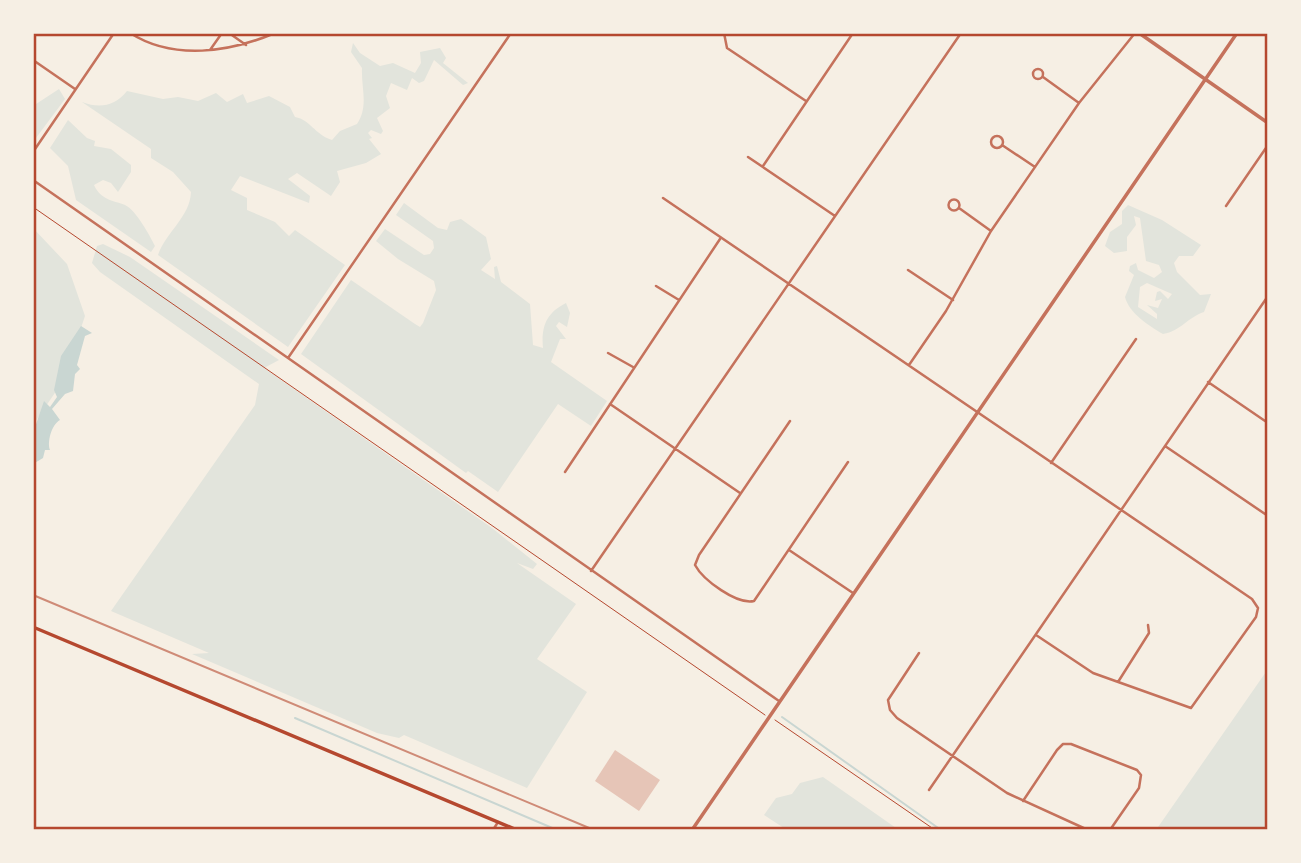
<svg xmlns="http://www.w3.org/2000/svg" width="1301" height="863" font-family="Manrope,sans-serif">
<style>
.green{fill:#e2e4dc;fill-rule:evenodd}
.water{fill:#c9d6d2}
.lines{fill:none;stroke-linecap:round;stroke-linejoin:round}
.stream{stroke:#c9d6d2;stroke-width:2}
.building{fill:#e6c5b7}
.path{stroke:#b5482f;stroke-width:1}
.minor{stroke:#c5725c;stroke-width:2.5}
.tertiary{stroke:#c5725c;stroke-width:3.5}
.secondary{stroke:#b5482f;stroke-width:3.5}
.rail{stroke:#cf8b77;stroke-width:2}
.neatline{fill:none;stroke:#b5482f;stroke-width:2.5}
</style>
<rect width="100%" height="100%" fill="#f6efe4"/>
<!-- green -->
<path class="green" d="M353,43L360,53L380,66L393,63L415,73L421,63L420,52L440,48L446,58L443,63L468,83L463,85L434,60L424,81L419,83L412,78L407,90L391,83L386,96L390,108L377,118L383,131L381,134L371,130L368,133L372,138L369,139L381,154L366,163L337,171L340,182L331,196L297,173L288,179L310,196L309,203L240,176L231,190L247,198V210L275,222L289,236L295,230L345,265L288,347L158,255C166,232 190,217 191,192L173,172L151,158V149L82,102C100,109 115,106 127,91L163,99L178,97L198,101L216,93L227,102L243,94L247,103L269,96L290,107L295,117C311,120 314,134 332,140L340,131L357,124C369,106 361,88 362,68L351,52Z
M59,89L65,99L33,142V106Z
M68,120L87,138L95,141L94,146L111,149L131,165V172L118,192L111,183L103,180L94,185C101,200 112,200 125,205C136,210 150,236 155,246L151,252L76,200L68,166L50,148Z
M404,203L438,228L447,230L450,222L461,219L486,237L491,259L481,270L495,279L494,267L497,266L501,282L530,304L533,345L543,348C541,327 546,313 566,303L570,313L567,327L559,322L556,326L566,339H560L551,362L607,401L591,426L558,404L498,492L468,471L466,473L301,354L351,280L415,324L420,327L423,323L436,290L434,281L398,259L376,241L385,229L424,255L430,254L434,248L433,241L396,215Z
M1128,205L1162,220L1201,245L1193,256H1179L1174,263L1177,272L1200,295L1211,294L1204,312C1188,317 1181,331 1163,334C1149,326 1129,313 1125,297L1134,275L1129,271L1130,266L1136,263L1138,270L1154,278L1162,272L1159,265L1146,261L1140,218L1134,216L1136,225L1127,237V251L1114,253L1105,246L1110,232L1122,224V211ZM1147,283L1172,294L1168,299L1160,291L1157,292L1155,301L1162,299L1158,308L1147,305L1157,314V319L1138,307L1140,287Z
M33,228L67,264L85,316L63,381L33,425Z
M103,244L130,257L279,360L264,368L492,528L537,564L533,569L517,563L576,604L537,659L587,692L527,788L404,735L399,738L377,733L192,654L209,653L111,611L255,405L259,384L100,272L92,263L97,246Z
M1268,669V830H1156Z
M823,777L899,830H787L764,815L776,798L792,794L800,783Z"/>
<!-- water -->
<path class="water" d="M81,326L92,333L85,336L77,365L80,369L75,374L73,391L65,394L52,409L60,420C51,425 47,443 50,450H45L43,458L33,464V433L44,401L50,407L57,397L54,390L61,356Z"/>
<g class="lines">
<!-- stream -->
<path class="stream" d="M782,717L941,830
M295,718L557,830"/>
</g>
<!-- building -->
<path class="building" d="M615,750L660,780L639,811L595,781Z"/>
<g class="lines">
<!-- path -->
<path class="path" d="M33,207L765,715
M775,720L935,830"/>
<!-- minor -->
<path class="minor" d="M130,33C174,61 230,52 275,33
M229,33L246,45
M724,33L727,48L806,101
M210,50L222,33
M33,60L75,89
M1033 74a5 5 0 1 1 10 0a5 5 0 1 1-10 0Z
M1043,77L1079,103
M991 142a6 6 0 1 1 12 0a6 6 0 1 1-12 0Z
M1002,145L1035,167
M33,152L114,33
M748,157L835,216
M763,166L853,33
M33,180L779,701
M663,198L1252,599L1258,608L1256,617L1191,708L1093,673L1036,635
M948.5 205a5.5 5.5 0 1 1 11 0a5.5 5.5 0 1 1-11 0Z
M1226,206L1268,145
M959,208L991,231
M908,270L953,300
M656,286L679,300
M608,353L633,367
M288,358L511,33
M909,365L946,311L991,231L1079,103L1135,33
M1208,382L1268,423
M610,404L740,493
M790,421L699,555L695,565C703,580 737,605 754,601L848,462
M1165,446L1268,516
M1051,463L1136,339
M565,472L720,239
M789,550L853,593
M591,571L961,33
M919,653L888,700L890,710L897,718L1007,793L1088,830
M1118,682L1149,633L1148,625
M929,790L1268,296
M1023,801L1057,750L1063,744H1071L1137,770L1141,775L1139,788L1110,830
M493,830L498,822"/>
<!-- tertiary -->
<path class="tertiary" d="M1139,33L1268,123
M692,830L1237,33"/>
<!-- secondary -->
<path class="secondary" d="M33,627L517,830"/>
<!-- rail -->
<path class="rail" d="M33,595L594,830"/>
</g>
<!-- border -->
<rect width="1301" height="863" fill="none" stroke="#f6efe4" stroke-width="70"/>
<rect x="35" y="35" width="1231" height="793" class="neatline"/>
</svg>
